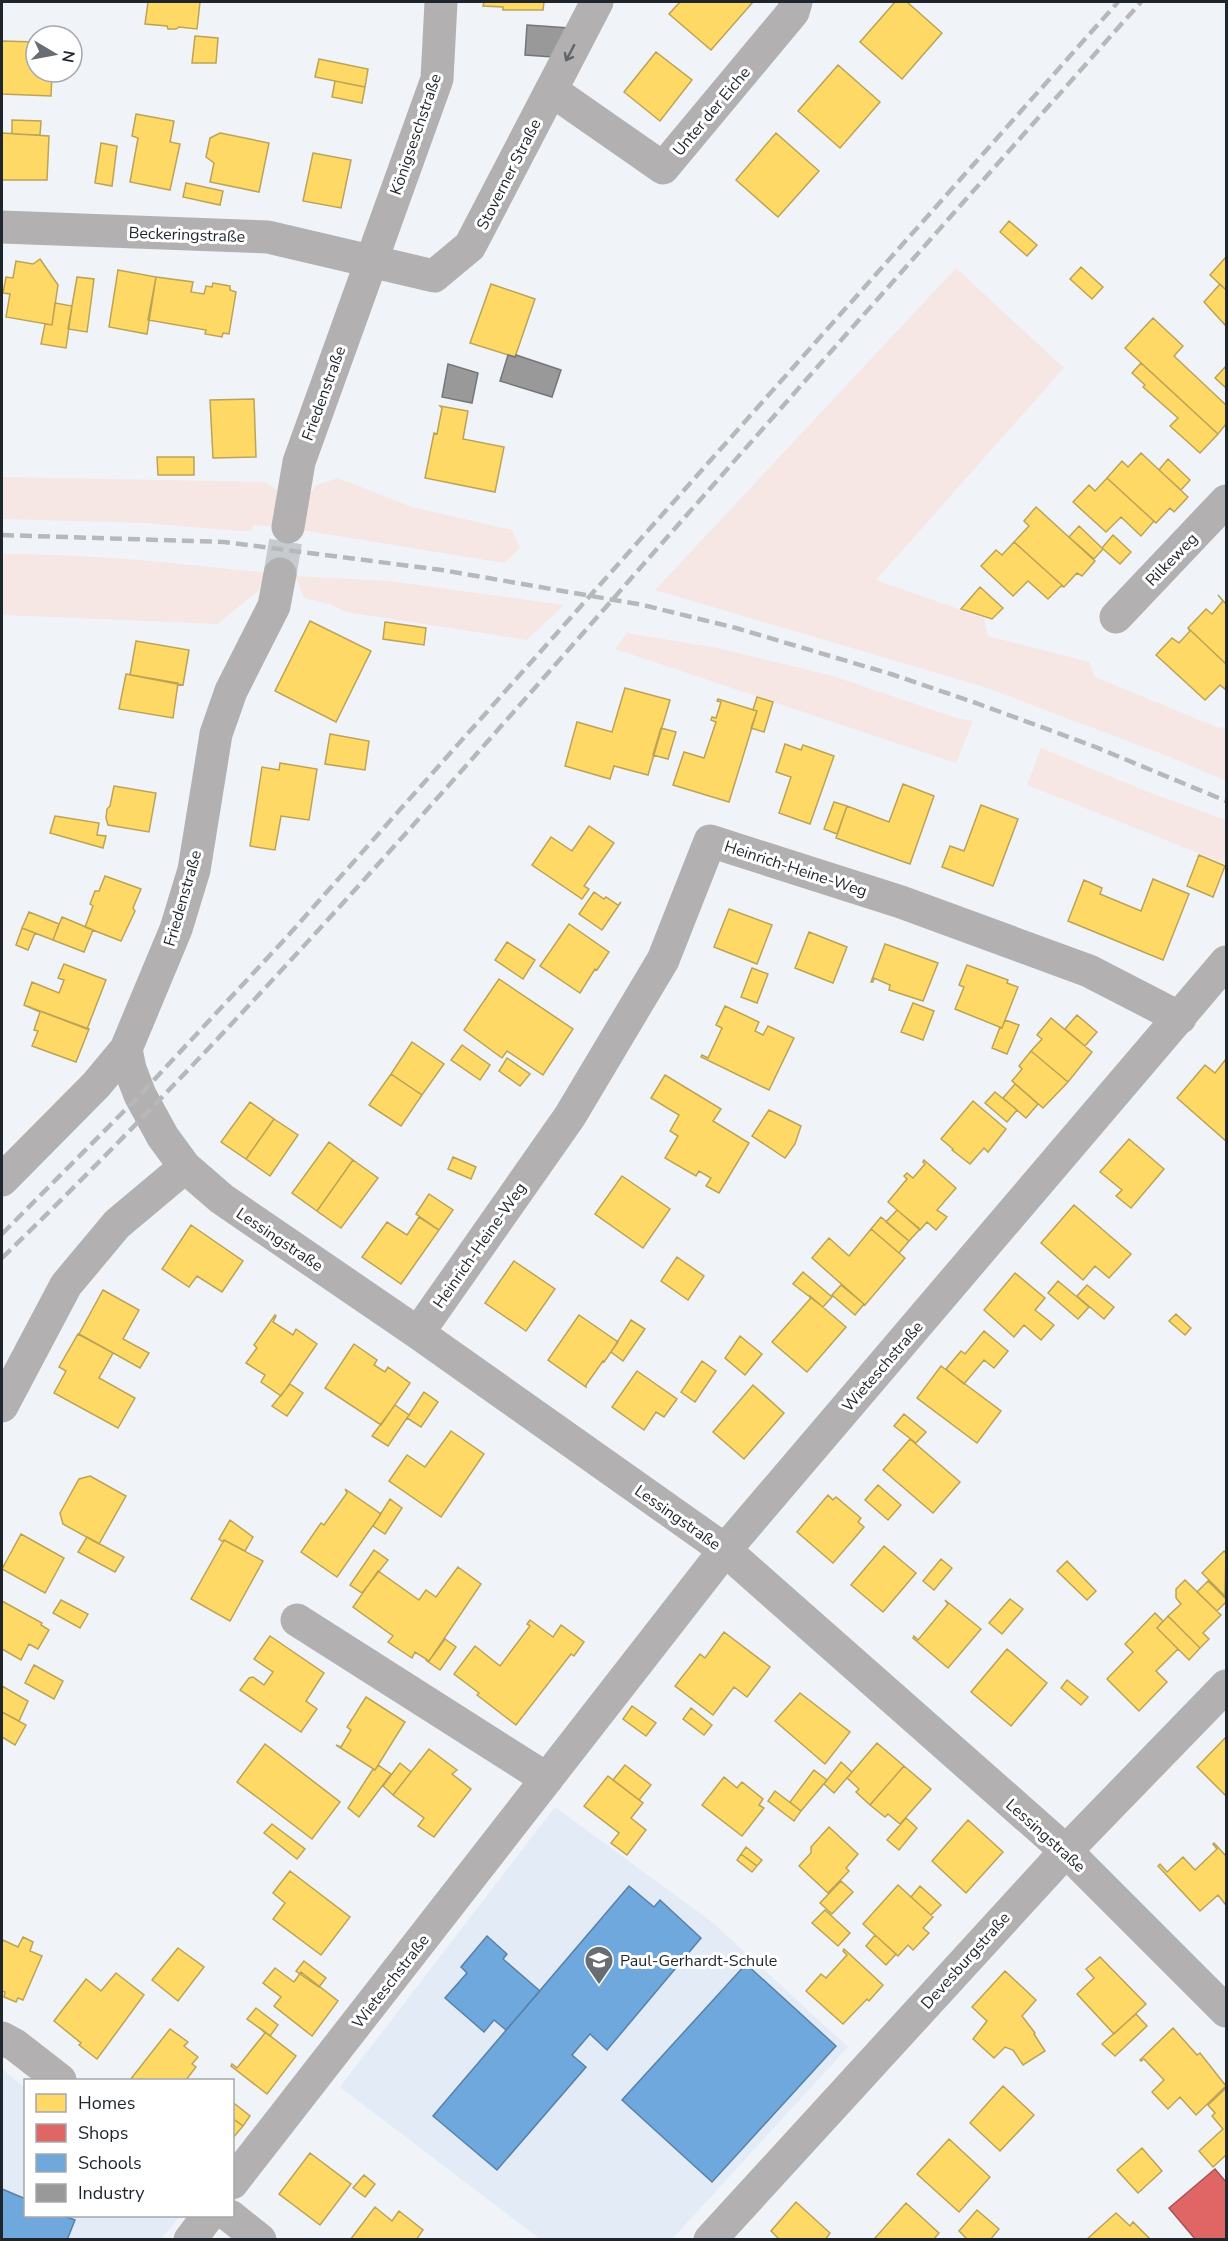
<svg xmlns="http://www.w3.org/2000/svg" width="1228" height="2241" font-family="'Nunito Sans',sans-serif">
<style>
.built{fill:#e2ebf6}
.green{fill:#f6e7e4}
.homes{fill:#ffd966;stroke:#bca355;stroke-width:1.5}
.shops{fill:#e06666;stroke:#a65255;stroke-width:1.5}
.schools{fill:#6fa8dc;stroke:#5781a8;stroke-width:1.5}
.industry{fill:#999;stroke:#747679;stroke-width:1.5}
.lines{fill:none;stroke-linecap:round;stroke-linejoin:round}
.minor-tunnel{stroke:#c6cbcf;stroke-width:33;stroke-dasharray:33 16;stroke-linecap:butt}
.minor{stroke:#b2b0b1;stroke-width:33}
.rail{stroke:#b7b8b9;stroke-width:4.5;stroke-dasharray:12 6;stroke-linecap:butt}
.oneway{stroke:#616468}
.labels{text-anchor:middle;stroke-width:6;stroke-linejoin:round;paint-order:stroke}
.street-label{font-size:16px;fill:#1f252d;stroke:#fff}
.poi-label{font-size:16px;fill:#1f252d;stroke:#fff;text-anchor:start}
</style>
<rect width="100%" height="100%" fill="#f0f4f8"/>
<!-- built -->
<path class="built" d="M555,1807L712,1922L848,2047L672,2239H540L340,2087Z
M2,2069L25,2088L26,2216H180L161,2239H2Z"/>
<!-- green -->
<path class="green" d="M956,268L1064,368L876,580L984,618L988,636L1089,662L1095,677L1219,728L1226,727V781L1165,755L984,687L655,590Z
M2,477L266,482L279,492L275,527L253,525L252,531H238L145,523L2,519Z
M338,478L412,507L512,530L520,548L504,563L301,530L306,500L316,485Z
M2,554C90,554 179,563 267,573L259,590L218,624L2,615Z
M295,576L389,581L564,605L527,640L346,612L329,604L304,598Z
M627,633L718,648L833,676L957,718L973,721L956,763L615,649Z
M1041,748L1146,791L1226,820V864L1027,785Z"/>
<!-- homes -->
<path class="homes" d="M148,2H200L197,29L179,27L176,29H168L167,26L145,24Z
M484,2H544L543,10H503V7L483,6Z
M680,2H753L711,50L669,14Z
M895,2H907L942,33L902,79L860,42Z
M195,36L218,38L216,63H192Z
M2,41L36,42V72H52L51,96L2,94Z
M656,52L692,80L660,121L624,92Z
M319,59L368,69L365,87L315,77Z
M838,65L880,102L840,148L798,111Z
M335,81L365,87L362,103L332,97Z
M136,114L174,121L170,142L180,144L170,190L130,182L138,138L132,136Z
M12,120L41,121L40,135L12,134Z
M2,133L49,136L47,180H2Z
M220,133L269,143L259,192L210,182L214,163L206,157L210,138Z
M776,133L819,171L778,217L736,180Z
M101,143L117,146L112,186L95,183Z
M313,153L351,160L341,208L303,201Z
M186,183L223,191L220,205L183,197Z
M1009,221L1037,245L1027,256L1000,232Z
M1226,257V290L1210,275Z
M40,259L58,285L52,325L6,317L10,294L3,293L6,277L13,278L16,261L33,264Z
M1081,267L1103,287L1092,299L1070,279Z
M118,270L156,277L147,334L109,327Z
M77,277L94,279L87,332L68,329Z
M156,277L193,282L191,292L204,294L206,286L212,287L213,283L230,286V290L236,292L229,334L223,333L222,337L205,334L206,330L148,320Z
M491,284L535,299L515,357L470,343Z
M1220,284L1226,290V326L1204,302Z
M55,303L72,306L66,348L41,344L45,324L52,325Z
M1153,318L1183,346L1174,356L1226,405V424L1218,434L1125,348Z
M1141,363L1218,434L1200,453L1170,426L1178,418L1143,387L1145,385L1132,373Z
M1226,366V388L1215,378Z
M254,399L256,457L213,458L210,400Z
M440,406L468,411L463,439L504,447L495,492L425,478L434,433L437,434L442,408Z
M1141,453L1188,497L1174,512L1170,508L1156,523L1107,478L1122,461L1128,467Z
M157,457H194V475H158Z
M1168,459L1190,480L1181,490L1159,470Z
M1107,478L1156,523L1154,521L1141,536L1121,517L1106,532L1073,502L1089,485L1095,491Z
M1036,507L1095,561L1082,576L1077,573L1064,587L1014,542L1029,526L1024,521Z
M1079,526L1103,549L1094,559L1069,537Z
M1113,535L1131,552L1120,564L1102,548Z
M1014,542L1064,587L1061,586L1048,599L1028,581L1013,596L981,566L996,550L1002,555Z
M980,587L1003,608L992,619L961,609Z
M1218,595L1226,604V664L1188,628L1206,609L1212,614L1223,601Z
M310,621L371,651L336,722L275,691Z
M385,622L426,628L424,645L383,639Z
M1188,628L1226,664V687L1225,689L1220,685L1205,700L1156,655L1172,638L1179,643L1190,631Z
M136,641L189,650L183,685L130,675Z
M126,674L178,683L173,718L119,709Z
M625,688L670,700L648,775L614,766L610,779L565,766L577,722L612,732Z
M757,697L773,702L764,732L751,728L757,711L753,710Z
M718,699L757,711L729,802L673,785L684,752L704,758L716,722L711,720L712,717L716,718L721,702L717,701Z
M661,728L676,732L668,759L653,755Z
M330,734L369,741L365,770L325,764Z
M785,744L801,750L803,745L834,756L810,824L779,813L791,777L776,772Z
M280,763L317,769L309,820L281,816L275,850L250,846L262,767L279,770Z
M903,784L934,796L910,864L836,838L847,806L889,822Z
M114,786L156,793L149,832L108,825L106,818L107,809L110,806Z
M834,802L847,806L837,834L824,829Z
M981,805L1018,819L993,886L942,867L950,846L964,851Z
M55,816L99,823L97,835L106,836L103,848L50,833Z
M589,826L614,843L584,886L589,889L582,899L532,865L551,837L572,851Z
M1199,855L1225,866L1213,897L1187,886Z
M105,876L141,889L133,908L135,911L121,941L85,927L93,906L90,904L95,891H99Z
M1153,879L1189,894L1163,960L1068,921L1084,880L1102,888L1100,894L1141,911Z
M594,892L604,899L606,897L618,905L621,902L602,930L579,914Z
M729,909L772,925L757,964L714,947Z
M29,912L59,924L53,940L22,928Z
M62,917L93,930L84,952L53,940Z
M569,924L609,952L597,970L595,969L580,993L540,966Z
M22,928L35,933L28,950L16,945Z
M809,932L847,947L833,983L795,968Z
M507,942L535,960L523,979L495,960Z
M885,944L938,963L923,1001L889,990L890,985L874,978L873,982H871Z
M64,964L106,980L87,1029L24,1005L32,982L59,993L64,980L58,978Z
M967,965L1008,980L1007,983L1018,987L1002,1028L955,1009L964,987L959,985Z
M752,968L768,974L757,1003L741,997Z
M499,979L573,1029L543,1075L507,1051L502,1058L464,1030Z
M913,1003L934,1011L923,1040L901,1032Z
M24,1005L89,1029L76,1062L32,1046L38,1031L34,1030L40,1012Z
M725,1006L759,1022L755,1031L763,1035L768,1026L794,1038L769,1090L701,1057L702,1055L708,1058L722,1028L716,1025Z
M1077,1015L1097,1032L1085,1046L1065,1029Z
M1051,1018L1092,1052L1068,1082L1031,1051L1042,1039L1037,1035Z
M1005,1020L1019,1025L1007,1054L992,1048L1000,1027L1002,1028Z
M412,1042L444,1064L422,1095L391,1074Z
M462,1045L490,1065L480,1080L451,1060Z
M1031,1051L1068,1082L1043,1108L1012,1081L1022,1069L1019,1066Z
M507,1058L530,1074L520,1086L499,1071Z
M1226,1059V1141L1177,1098L1205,1065L1215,1073Z
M391,1074L422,1095L401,1126L369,1105Z
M665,1075L721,1109L713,1121L749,1143L719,1193L706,1186L711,1178L699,1171L696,1176L665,1158L678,1136L670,1131L679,1115L651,1098Z
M1015,1084L1038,1104L1026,1118L1003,1098Z
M995,1092L1017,1110L1007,1122L985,1103Z
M973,1101L1006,1129L988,1152L984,1148L970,1164L952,1150L953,1149L941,1139Z
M250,1102L274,1119L246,1159L221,1142Z
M769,1110L801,1126L795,1144L785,1158L752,1136Z
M274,1119L298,1135L270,1176L246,1159Z
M1129,1139L1164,1169L1131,1208L1116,1196L1122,1190L1100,1172Z
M329,1142L353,1160L317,1211L292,1193Z
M453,1157L476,1167L471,1179L448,1169Z
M353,1160L378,1178L341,1228L317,1211Z
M924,1160L956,1188L937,1210L947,1217L936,1230L927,1222L920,1230L888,1202L907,1179L904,1176L907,1173L913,1178L925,1164L923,1162Z
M622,1176L670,1209L643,1248L595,1214Z
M429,1194L453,1210L439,1230L416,1214Z
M1074,1205L1131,1254L1109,1278L1095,1266L1083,1280L1041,1243Z
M897,1210L920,1229L909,1241L886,1222Z
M419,1217L439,1230L401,1284L362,1257L387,1222L407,1235Z
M881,1217L909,1241L899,1253L871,1229Z
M191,1225L243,1261L222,1292L197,1276L189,1287L162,1269Z
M871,1229L905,1258L865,1305L812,1258L829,1238L849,1256Z
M677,1257L704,1276L688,1300L661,1281Z
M514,1261L555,1289L526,1331L485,1303Z
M803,1272L832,1297L823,1307L793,1284Z
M1015,1273L1045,1298L1035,1310L1054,1325L1041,1340L1024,1325L1014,1337L984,1310Z
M1058,1281L1089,1307L1078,1319L1048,1293Z
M841,1285L864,1304L855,1315L832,1295Z
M1087,1285L1114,1307L1104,1319L1077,1296Z
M103,1290L139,1310L123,1339L149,1353L140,1368L79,1334Z
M810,1296L846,1327L807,1372L772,1342L810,1299Z
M1176,1314L1191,1328L1185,1335L1169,1321Z
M275,1315L276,1316L273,1322L293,1335L296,1329L317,1344L281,1396L261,1382L265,1375L246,1363L257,1348L254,1345Z
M579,1315L618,1342L604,1362L603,1361L586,1385V1387L548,1360Z
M631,1320L645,1329L623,1361L611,1352Z
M984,1331L1008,1351L994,1368L984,1360L964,1384L946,1369L961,1351L965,1354Z
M78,1334L113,1353L99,1378L135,1398L118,1428L54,1393L66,1371L59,1367Z
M740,1336L762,1354L745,1375L725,1358Z
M354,1344L377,1360L374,1365L385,1372L388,1367L410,1383L381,1425L325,1388Z
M702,1361L716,1371L695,1402L681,1392Z
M941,1366L1001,1411L977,1443L917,1398Z
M637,1371L677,1399L664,1417L656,1412L644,1430L612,1407Z
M290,1384L303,1393L287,1416L272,1406Z
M753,1385L784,1413L744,1459L713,1432Z
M424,1392L438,1402L421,1427L407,1418Z
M395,1405L409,1415L388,1446L372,1436Z
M904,1414L926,1432L916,1443L894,1426Z
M451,1431L484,1454L441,1517L389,1481L407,1455L425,1467Z
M910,1439L960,1482L933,1513L883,1470Z
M90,1476L126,1496L99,1544L63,1524L60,1513L79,1479Z
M878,1485L901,1505L888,1520L865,1500Z
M345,1489L381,1514L337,1577L301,1552L321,1523L324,1525L347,1493Z
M828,1495L833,1500L836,1497L861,1518L858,1522L864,1527L833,1563L797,1532Z
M390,1499L402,1508L385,1534L373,1526Z
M230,1520L253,1537L245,1551L224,1540L223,1542L219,1539Z
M21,1534L64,1558L45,1593L2,1569Z
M87,1537L124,1557L115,1572L78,1552Z
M224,1540L263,1561L230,1621L191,1599Z
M884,1546L916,1573L883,1612L851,1585Z
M374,1550L388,1560L362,1593L350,1585Z
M1224,1551L1226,1553L1225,1596L1202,1573Z
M941,1559L952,1568L934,1590L923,1581Z
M1067,1561L1096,1591L1087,1600L1057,1571Z
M458,1567L481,1584L429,1661L415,1652L412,1658L388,1642L393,1636L353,1607L378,1571L419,1600L426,1590L436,1597Z
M1185,1580L1221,1615L1203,1633L1209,1639L1200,1648L1168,1616L1181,1604L1176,1598V1589Z
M1208,1581L1226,1599V1602L1217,1611L1197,1592Z
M1010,1599L1023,1609L1002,1634L989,1623Z
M61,1600L88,1614L80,1628L53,1613Z
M945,1600L981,1629L948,1668L913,1638L914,1636L918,1640L948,1604Z
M2,1601L42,1623L41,1625L49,1630L38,1649L29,1644L21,1660L2,1649Z
M1155,1613L1163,1621L1157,1628L1178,1649L1156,1671L1167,1682L1139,1711L1107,1679L1133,1652L1125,1644Z
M1168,1616L1200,1648L1189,1660L1157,1628Z
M530,1620L553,1637L561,1625L584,1642L574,1656L571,1654L516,1725L477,1695L479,1693L454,1674L475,1646L500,1666L530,1626L527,1624Z
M724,1632L770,1667L747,1697L734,1687L713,1715L675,1686L700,1654L705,1658Z
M270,1636L324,1673L306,1701L317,1709L301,1732L240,1690L249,1678L253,1677L264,1685L273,1672L254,1659Z
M445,1639L456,1647L440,1670L427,1661H429Z
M1007,1649L1047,1683L1011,1726L971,1692Z
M34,1665L63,1681L54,1699L25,1683Z
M1067,1680L1088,1697L1081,1705L1061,1688Z
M2,1686L28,1701L19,1721L2,1712Z
M800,1693L850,1732L825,1764L775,1721Z
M366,1697L405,1722L375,1770L336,1745L341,1747L351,1730L347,1727Z
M632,1706L656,1723L646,1736L623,1719Z
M691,1708L712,1725L704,1735L683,1719Z
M2,1712L26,1725L15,1745L2,1737Z
M1226,1737V1796L1197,1767Z
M877,1743L904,1766L870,1805L856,1792L859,1789L847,1778Z
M265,1744L340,1802L312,1839L237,1782Z
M429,1749L457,1770L452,1774L471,1789L434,1837L418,1826L424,1818L393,1795Z
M841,1762L852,1772L834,1793L824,1784Z
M400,1763L411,1772L393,1795L383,1786Z
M378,1765L391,1774L359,1817L348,1808L373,1769L375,1770Z
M625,1765L651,1785L639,1800L613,1780Z
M904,1766L931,1789L900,1824L888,1814L885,1817L870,1805Z
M814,1770L827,1780L801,1811L790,1802Z
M608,1776L643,1803L631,1818L646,1830L627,1855L611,1843L619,1833L584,1806Z
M724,1777L737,1788L742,1782L763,1799L759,1805L764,1808L742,1836L702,1805Z
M775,1791L801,1811L794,1821L768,1801Z
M906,1818L917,1828L899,1850L887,1840Z
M968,1820L1003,1852L966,1893L932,1861Z
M272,1824L305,1849L297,1859L264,1833Z
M829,1827L858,1854L846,1868L849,1871L828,1893L799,1866L811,1853V1847Z
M1214,1843L1226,1856V1905L1218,1895L1200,1911L1158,1866L1160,1864L1167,1872L1183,1857L1195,1870L1217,1849L1213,1844Z
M746,1847L762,1860L757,1866L741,1854Z
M741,1854L757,1866L752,1872L737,1860Z
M290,1871L350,1917L321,1955L273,1919L285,1903L273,1893Z
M841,1881L853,1892L832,1914L820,1903Z
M898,1885L933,1917L923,1928L929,1933L913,1950L908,1945L898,1956L863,1924Z
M920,1886L941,1905L931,1915L911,1897Z
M825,1910L850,1933L838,1946L812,1923Z
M875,1935L896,1954L886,1965L866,1946Z
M23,1937L33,1942L30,1951L42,1956L23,2000L18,1998L16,2002L4,1997L5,1992L2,1991V1943L3,1940L18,1947Z
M178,1948L204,1967L178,2001L152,1980Z
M844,1949L883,1985L869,2001L867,1999L843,2024L806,1991L821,1974L826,1978L847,1955L843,1951Z
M1100,1957L1146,2004L1114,2034L1077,1994L1094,1978L1086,1969Z
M304,1961L326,1978L319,1987L296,1971Z
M275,1968L294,1982L301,1972L338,2001L312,2036L274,2006L281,1997L263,1983Z
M1005,1971L1036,2000L1022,2016L1035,2033L1034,2034L1045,2051L1023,2065L1013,2050L1005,2047L994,2058L973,2039L987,2021L972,2007Z
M116,1973L144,1995L97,2059L79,2045L81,2043L54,2021L86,1979L101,1991Z
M256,2008L278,2025L270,2036L247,2019Z
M1136,2014L1147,2026L1115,2056L1102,2044Z
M260,2028L296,2056L267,2094L231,2066L232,2064L237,2068L265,2033Z
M1173,2028L1197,2055L1200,2053L1226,2086L1196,2115L1180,2097L1168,2109L1152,2092L1164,2080L1144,2059L1141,2061L1140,2060Z
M170,2029L188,2042L184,2046L198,2057L192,2064L196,2067L186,2080H130Z
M1003,2086L1034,2115L1000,2151L970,2123Z
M1226,2088V2155L1213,2167L1199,2151L1223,2129L1212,2116L1215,2113L1208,2105Z
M235,2104L250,2116L243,2126L232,2118V2107Z
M232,2118L243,2126L232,2139Z
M949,2139L990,2177L959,2212L917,2174Z
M1142,2148L1162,2171L1138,2193L1117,2170Z
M310,2153L351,2184L320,2225L279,2194Z
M364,2175L375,2184L365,2197L353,2188Z
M796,2202L830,2233L825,2240H780L771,2231Z
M906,2203L939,2233L933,2240H876L875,2238Z
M375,2207L392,2221L399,2211L423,2230L416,2240H350Z
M977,2210L999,2229L990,2240H968L959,2231Z
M1116,2213L1130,2226L1133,2222L1151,2240H1086Z"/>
<!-- shops -->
<path class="shops" d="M1215,2169L1226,2182V2240H1196L1169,2208Z"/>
<!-- schools -->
<path class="schools" d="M629,1886L654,1907L660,1900L701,1938L607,2050L590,2034L572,2055L586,2067L497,2170L433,2116Z
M487,1936L507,1954L503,1959L540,1991L506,2030L494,2020L484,2032L445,1998L467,1973L461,1967Z
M746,1964L836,2046L712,2182L622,2100Z
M2,2189L26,2199V2216H64L75,2220L67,2240H2Z"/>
<!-- industry -->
<path class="industry" d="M527,25L569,28L553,57L525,55Z
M508,355L515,357L516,355L561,370L552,397L500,381Z
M448,364L478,373L472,403L442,397Z"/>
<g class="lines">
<!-- minor-tunnel -->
<path class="minor-tunnel" d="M280,574L288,527"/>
<!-- minor -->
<path class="minor" d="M551,90L663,168L793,12L796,2
M2,227L268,237L434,276L470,246L597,2
M288,527L299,462L437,79L441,2
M1116,617L1226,501
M126,1049L130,1069L140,1095L163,1137L185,1167L222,1199L418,1333L725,1550L1066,1851L1226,2011
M2,1180L96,1085L126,1049L176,929L194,870L216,734L231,691L274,606L280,574
M418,1333L570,1116L663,960L710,841L901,902L1089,971L1180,1018
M2,1406L66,1285L117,1224L185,1167
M297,1620L547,1779
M2,2038L15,2045L60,2080
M232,2183L725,1550L1226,962
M230,2216L260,2240
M190,2240L208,2216
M710,2240L1066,1851L1226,1686"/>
<!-- rail -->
<path class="rail" d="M2,535L224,542L442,570L643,605L736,628L894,675L976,703L1093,746L1226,801
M2,1234L140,1095L285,939L1118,2
M2,1258C222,1045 425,813 627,583C798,388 970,195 1141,2"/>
</g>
<!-- one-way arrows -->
<defs><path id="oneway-shaft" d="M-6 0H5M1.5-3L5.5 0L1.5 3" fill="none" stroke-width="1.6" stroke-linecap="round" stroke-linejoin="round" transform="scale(1.5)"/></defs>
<use class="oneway" href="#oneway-shaft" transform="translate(570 53) rotate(118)"/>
<!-- icons -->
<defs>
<g id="school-pin" transform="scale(1.5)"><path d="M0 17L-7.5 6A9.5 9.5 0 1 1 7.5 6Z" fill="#686d74" stroke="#fff"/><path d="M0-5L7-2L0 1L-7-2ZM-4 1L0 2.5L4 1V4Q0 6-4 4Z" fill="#fff"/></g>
</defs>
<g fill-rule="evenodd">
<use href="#school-pin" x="599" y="1960"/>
</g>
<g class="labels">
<!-- street labels -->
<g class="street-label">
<text transform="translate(711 111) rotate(-50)" y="6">Unter der Eiche</text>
<text transform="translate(415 134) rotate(-71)" y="6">Königseschstraße</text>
<text transform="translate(508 174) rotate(-63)" y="6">Stoverner Straße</text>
<text transform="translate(187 234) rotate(2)" y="6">Beckeringstraße</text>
<text transform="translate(323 393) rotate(-70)" y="6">Friedenstraße</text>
<text transform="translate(1171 559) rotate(-46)" y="6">Rilkeweg</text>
<text transform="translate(796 868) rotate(18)" y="6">Heinrich-Heine-Weg</text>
<text transform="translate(182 898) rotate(-74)" y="6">Friedenstraße</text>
<text transform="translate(280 1239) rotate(34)" y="6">Lessingstraße</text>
<text transform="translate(479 1245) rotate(-55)" y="6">Heinrich-Heine-Weg</text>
<text transform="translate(882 1366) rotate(-49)" y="6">Wieteschstraße</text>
<text transform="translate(678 1517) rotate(35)" y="6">Lessingstraße</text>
<text transform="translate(1046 1835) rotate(42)" y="6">Lessingstraße</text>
<text transform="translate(965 1960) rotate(-48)" y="6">Devesburgstraße</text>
<text transform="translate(390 1981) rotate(-52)" y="6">Wieteschstraße</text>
</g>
<!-- poi labels -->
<g class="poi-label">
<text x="620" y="1966">Paul-Gerhardt-Schule</text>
</g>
</g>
<!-- border -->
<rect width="1228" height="2241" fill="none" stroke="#1f252d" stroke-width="6"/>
<!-- legend -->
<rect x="24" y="2079" width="210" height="138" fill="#ffffff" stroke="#a5a8ab" stroke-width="1.5"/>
<rect x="36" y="2094" width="30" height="18" fill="#ffd966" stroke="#a5a8ab" stroke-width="1.5"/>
<text x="78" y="2109" font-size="18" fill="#1f252d">Homes</text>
<rect x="36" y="2124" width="30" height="18" fill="#e06666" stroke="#a5a8ab" stroke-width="1.5"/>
<text x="78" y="2139" font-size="18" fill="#1f252d">Shops</text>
<rect x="36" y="2154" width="30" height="18" fill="#6fa8dc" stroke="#a5a8ab" stroke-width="1.5"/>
<text x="78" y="2169" font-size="18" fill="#1f252d">Schools</text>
<rect x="36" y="2184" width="30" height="18" fill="#999999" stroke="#a5a8ab" stroke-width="1.5"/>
<text x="78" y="2199" font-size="18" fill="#1f252d">Industry</text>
<!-- north arrow -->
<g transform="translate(54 54) rotate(100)"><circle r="28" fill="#ffffff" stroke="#a5a8ab" stroke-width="1.5"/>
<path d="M0-4.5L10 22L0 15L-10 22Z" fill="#686d74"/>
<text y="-9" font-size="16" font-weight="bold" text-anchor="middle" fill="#1f252d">N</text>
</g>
</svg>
